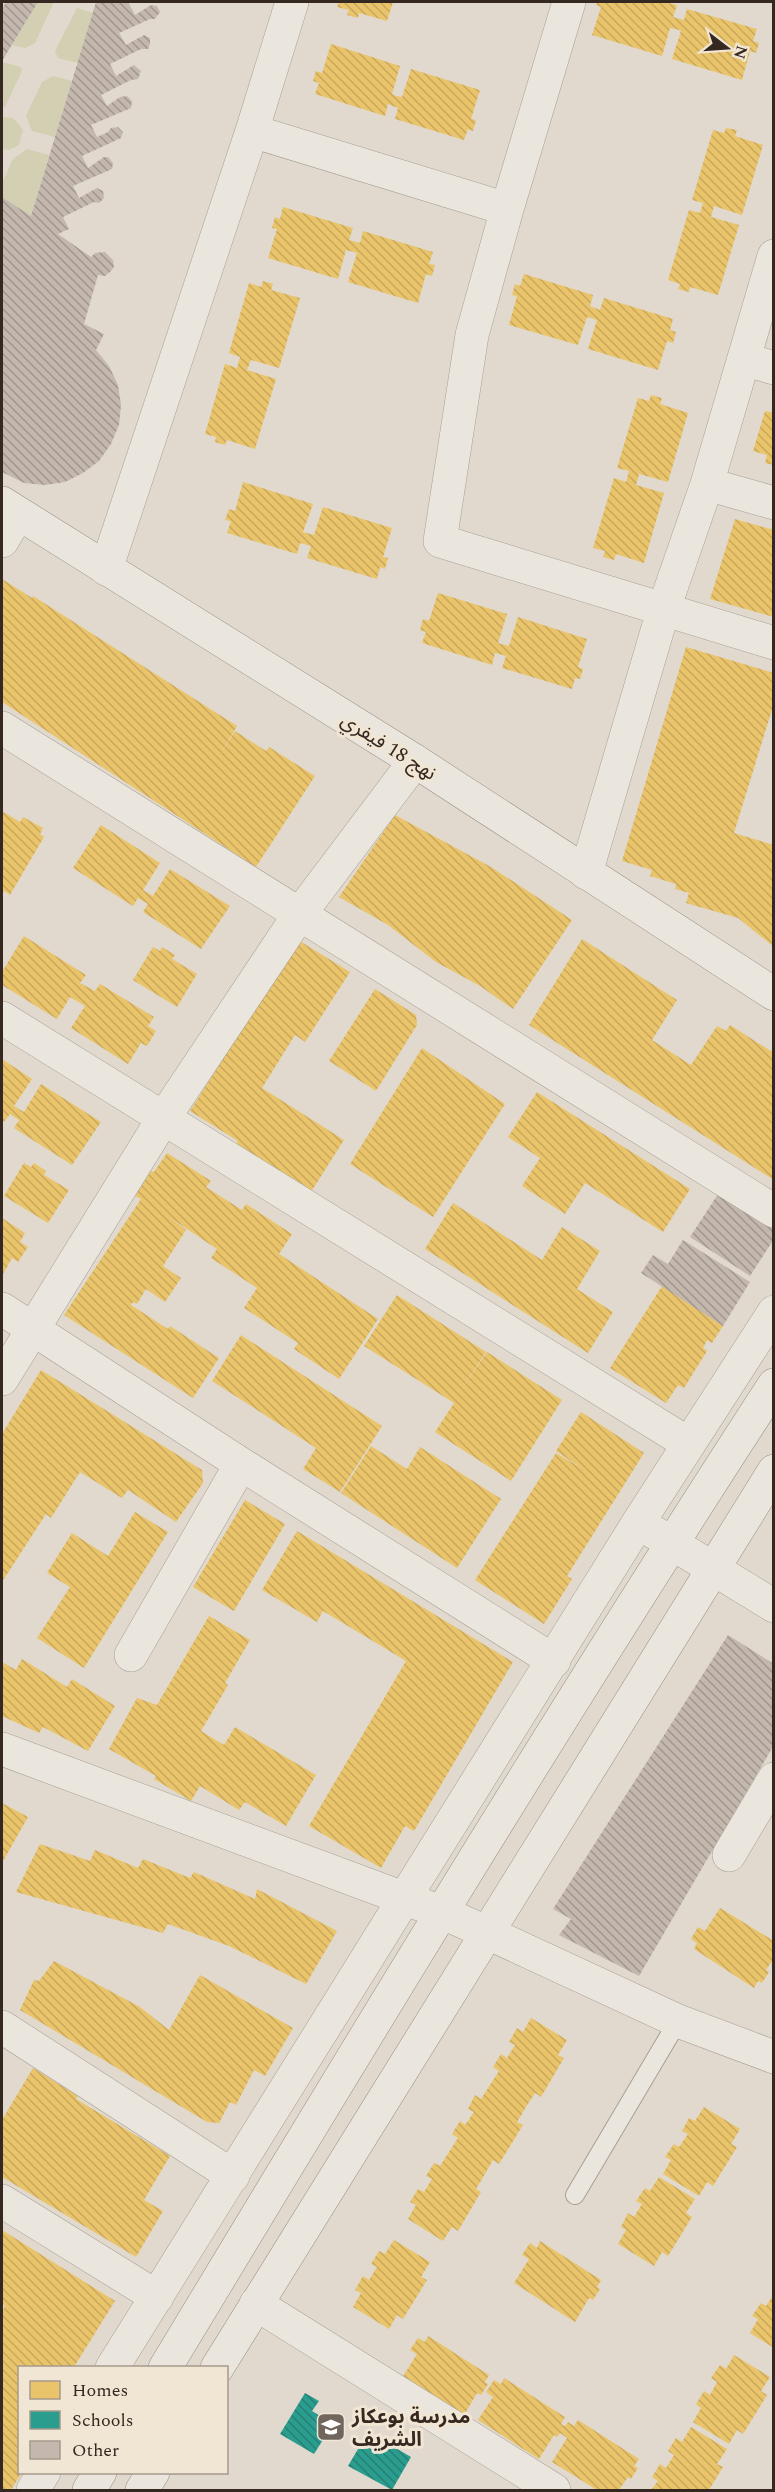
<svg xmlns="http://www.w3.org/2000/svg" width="775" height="2492" font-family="Spectral,'Noto Sans Arabic',serif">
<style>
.green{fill:#d2cfb2}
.homes{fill:url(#homes-back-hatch)}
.schools{fill:url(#schools-back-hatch)}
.building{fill:url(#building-back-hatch)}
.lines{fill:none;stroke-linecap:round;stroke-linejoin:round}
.service-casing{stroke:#a69f96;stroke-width:20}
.minor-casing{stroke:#a69f96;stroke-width:34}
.tertiary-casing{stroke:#a69f96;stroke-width:34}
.secondary-casing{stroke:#968e86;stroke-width:34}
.service{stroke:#eae6de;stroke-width:18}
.minor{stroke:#eae6de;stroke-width:33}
.tertiary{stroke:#eae6de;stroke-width:33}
.secondary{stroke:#eae6de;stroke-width:33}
.labels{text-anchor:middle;stroke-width:6;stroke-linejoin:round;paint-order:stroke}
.street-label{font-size:20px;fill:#342820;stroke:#f1e6d4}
.poi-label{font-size:20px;font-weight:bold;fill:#342820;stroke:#f1e6d4;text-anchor:start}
</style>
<defs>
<pattern id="homes-back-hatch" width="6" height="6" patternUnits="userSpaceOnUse" patternTransform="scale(1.5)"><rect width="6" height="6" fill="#e9c46a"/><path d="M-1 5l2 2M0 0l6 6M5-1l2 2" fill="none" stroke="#c8a85c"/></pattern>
<pattern id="schools-back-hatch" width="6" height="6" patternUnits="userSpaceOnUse" patternTransform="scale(1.5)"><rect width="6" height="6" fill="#2a9d8f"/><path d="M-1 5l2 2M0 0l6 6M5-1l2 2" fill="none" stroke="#258074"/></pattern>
<pattern id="building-back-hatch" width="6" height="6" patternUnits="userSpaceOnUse" patternTransform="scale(1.5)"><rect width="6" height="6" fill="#c4b8ae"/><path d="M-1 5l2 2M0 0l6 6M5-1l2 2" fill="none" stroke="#a0968d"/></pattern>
</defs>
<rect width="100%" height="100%" fill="#e1d9cd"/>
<!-- green -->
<path class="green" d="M38,2H54L35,43L25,48L12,45Z
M77,8L93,13L78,63L58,58L55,51Z
M2,62L21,67L22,71L5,107H2Z
M53,76L72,81L55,137L32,131L26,116L42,82Z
M2,117L13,118L23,130L19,145L9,150L2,149Z
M27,149L49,155L31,216L2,197V183L13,159Z"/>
<!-- homes -->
<path class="homes" d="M339,2H393L387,21L359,13L358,18L347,15L349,10L337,7Z
M597,2H664L677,5L673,17L684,20L687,9L757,29L753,41L759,43L756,53L750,51L742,80L672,59L681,31L676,29L670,28L662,56L592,35L601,7L596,5Z
M331,44L400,66L392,94L396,96L402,97L411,69L480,90L471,119L476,120L473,131L468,129L464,140L395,119L398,108L388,104L385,116L315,94L319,83L313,81L316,71L322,73Z
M726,128L737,130L735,136L763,145L742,215L714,206L711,217L739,225L718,295L690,287L689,292L678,289L680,284L668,280L689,210L700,213L703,203L692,200L713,130L724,133Z
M283,207L353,228L349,240L360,243L363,231L433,252L429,264L435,265L432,276L426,274L418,303L348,282L357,253L346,250L338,279L268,258L277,229L272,228L275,217L280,219Z
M524,274L593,295L590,306L600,310L604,298L673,319L670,330L676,332L673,343L667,341L658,370L588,349L597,320L587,317L578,345L509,325L517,296L512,295L515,284L520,286Z
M263,281L273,284L271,290L300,298L279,368L251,360L247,370L276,379L255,449L227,440L225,445L215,442L216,437L205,434L225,364L237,368L240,357L229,353L249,283L261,287Z
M651,395L662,398L660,404L688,413L668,482L639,474L638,479L636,485L664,493L644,563L616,554L614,560L603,557L605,551L593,548L614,478L626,482L629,471L617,468L638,398L649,401Z
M765,411L774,413V465L765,463L767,455L753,451Z
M243,482L313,504L303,532L314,535L323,507L392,528L383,557L388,558L385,569L380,567L377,579L307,558L311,546L300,543L297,554L227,533L231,521L225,520L229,509L235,511Z
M735,519L774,530V617L710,599Z
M2,579L32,598L33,596L237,726L221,753L235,731L266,751L269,747L315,776L256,867L2,702Z
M438,593L507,614L498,643L509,646L518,617L587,639L578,667L583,669L580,679L575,678L572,689L502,668L506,656L495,653L492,665L422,643L426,632L420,630L423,619L429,621Z
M686,647L774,673V703L734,833L774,845V947L738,918L686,903L689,893L675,889L676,884L650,876L652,870L622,861Z
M2,811L20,822L23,817L43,828L40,834L44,837L10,895L4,891L2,895Z
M395,815L491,867L572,920L513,1009L480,986L436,962L388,925L339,897Z
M101,825L160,863L143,890L153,896L170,869L230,906L201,949L143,912L148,904L138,898L133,906L73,868Z
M24,936L86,975L80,983L95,991L100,984L154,1017L148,1026L156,1031L147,1046L141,1043L128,1064L71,1028L85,1006L70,997L57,1019L2,985V972Z
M582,939L677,1000L652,1040L691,1065L717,1026L726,1031L730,1025L774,1053V1180L529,1025Z
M298,940L350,972L305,1042L295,1035L262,1088L344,1140L309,1195L234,1148L238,1141L190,1111Z
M153,947L160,951L162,947L175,955L172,959L197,974L177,1007L133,980Z
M375,989L416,1015L417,1025L376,1091L329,1061Z
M422,1048L505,1104L433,1217L350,1164Z
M2,1059L32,1079L14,1106L24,1112L41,1084L101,1122L72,1165L14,1128L19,1120L10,1114L4,1122L2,1120Z
M537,1092L690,1189L663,1232L585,1183L565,1214L522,1186L540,1158L508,1137Z
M167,1153L211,1181L206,1187L242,1210L246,1204L292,1234L279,1254L378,1319L339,1379L294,1349L298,1343L244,1308L257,1288L211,1258L217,1249L169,1217L186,1230L163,1266L181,1278L165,1302L146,1289L137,1304L133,1302L131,1305L168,1329L170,1326L219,1358L193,1398L64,1315L141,1199L135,1196L151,1171L154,1172Z
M24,1163L31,1167L34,1163L46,1171L44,1175L69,1190L48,1223L4,1196Z
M453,1203L542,1260L562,1227L600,1251L577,1289L613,1312L588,1353L425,1249Z
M2,1218L25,1233L20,1242L28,1247L18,1262L12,1258L2,1276Z
M662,1286L723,1326L712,1343L707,1340L703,1348L707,1351L684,1388L678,1385L666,1403L610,1368Z
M397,1295L486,1352L459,1393L487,1352L562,1400L511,1481L435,1432L454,1403L364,1346Z
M241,1335L382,1426L340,1492L303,1469L316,1448L212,1381Z
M41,1370L202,1470L203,1483L176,1522L128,1490L122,1498L80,1472L51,1518L46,1514L2,1582V1434Z
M581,1412L644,1453L567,1576L572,1579L544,1624L475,1580L556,1453L583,1469L556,1451Z
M371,1446L407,1469L420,1447L501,1499L457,1568L341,1493Z
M245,1500L285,1524L234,1611L193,1587Z
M135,1512L168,1532L84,1668L37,1638L70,1587L47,1573L72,1533L108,1556Z
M297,1531L513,1662L414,1831L405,1826L381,1868L309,1826L406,1661L323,1611L317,1622L262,1590Z
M209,1616L250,1640L225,1683L228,1685L201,1731L224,1745L235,1727L316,1775L286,1826L245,1802L239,1810L200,1786L191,1801L154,1779L156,1776L109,1749L137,1698L157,1705Z
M22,1659L67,1687L72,1679L115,1706L88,1751L43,1727L39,1733L2,1716V1662L16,1670Z
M2,1803L28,1817L2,1863Z
M40,1844L90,1861L95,1850L138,1868L143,1859L190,1878L194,1872L255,1899L257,1889L337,1931L306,1984L229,1946L168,1924L163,1933L16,1892Z
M720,1908L774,1941V1958L766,1970L769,1972L762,1983L758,1981L754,1988L694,1949L697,1943L691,1939L698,1927L705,1931Z
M54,1961L140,2007L169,2030L200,1975L293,2028L265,2076L254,2070L236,2105L230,2102L219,2123L207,2122L20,2010L34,1980L39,1981Z
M531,2018L567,2040L558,2055L564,2058L541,2097L535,2093L526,2107L517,2122L523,2125L499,2164L493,2160L485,2174L476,2189L481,2192L458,2231L452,2227L443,2241L408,2219L416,2205L410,2202L418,2189L424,2192L432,2179L426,2176L434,2163L440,2166L458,2138L452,2134L460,2121L465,2125L474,2112L468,2109L475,2095L481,2099L499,2071L493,2067L501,2054L507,2058L515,2045L509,2042L517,2028L523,2032Z
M33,2068L78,2096L76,2099L170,2156L144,2200L163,2211L136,2257L2,2177V2120Z
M704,2107L740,2129L731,2144L737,2147L713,2186L707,2182L699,2196L663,2174L671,2160L665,2157L674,2144L679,2147L688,2134L682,2131L689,2118L695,2121Z
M659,2177L695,2199L686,2213L692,2217L668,2256L662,2252L654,2266L618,2244L626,2230L621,2227L628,2213L634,2217L642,2204L636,2201L645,2188L650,2191Z
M2,2230L115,2301L74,2367H20V2472H22L11,2490H2V2312L5,2306L2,2303Z
M394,2240L430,2262L421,2277L427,2280L403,2319L397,2315L389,2329L353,2307L361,2293L355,2290L363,2276L369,2280L377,2267L371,2264L379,2251L385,2254Z
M540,2241L601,2280L597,2287L600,2289L593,2300L589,2298L575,2322L514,2283L529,2259L522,2255L530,2243L537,2248Z
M774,2294V2348L750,2333L758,2319L752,2316L761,2303L766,2306Z
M428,2336L489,2375L485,2382L488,2384L481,2395L477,2393L463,2417L402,2378L417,2354L410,2350L418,2338L425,2342Z
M734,2355L770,2377L761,2391L767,2395L743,2434L737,2430L729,2444L693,2422L701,2408L696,2404L704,2391L710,2395L717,2382L711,2378L720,2365L726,2369Z
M504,2378L565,2417L561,2424L565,2426L568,2422L574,2426L578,2420L639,2459L634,2466L638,2468L631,2479L628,2477L619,2490H597L552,2462L567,2438L560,2433L557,2437L554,2435L539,2459L478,2420L493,2397L486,2392L494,2380L501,2384Z
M691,2427L727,2449L717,2464L723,2467L709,2490H651L658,2481L652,2477L660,2464L666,2468L674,2455L668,2451L676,2438L682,2442Z"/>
<!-- schools -->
<path class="schools" d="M305,2393L319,2401L312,2411L333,2424L314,2454L280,2434Z
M368,2432L411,2457L392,2490L348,2466Z"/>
<!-- building -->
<path class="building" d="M6,2H38L2,61V9Z
M96,2H128L135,15L151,5L157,6L160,12L155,19H150L119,33L126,45L144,35L150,38V44L148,49H141L110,64L116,76L134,65L141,71L138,79L131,80L101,95L107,106L120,97L127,96L132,101L131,108L91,125L97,137L108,132L111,128L118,127L123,132L121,138L82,156L88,168L104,157H108L113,163L112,169L73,186L79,198L97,188L103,191L104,198L99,203L94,202L63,217L69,229L58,234L91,257L95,253L105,252L113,260L114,267L110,272L105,276L98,275L84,324L104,334L96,350L109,366L118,385L121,405L119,425L111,444L99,461L83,473L65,482L45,485L24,483L2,472V197L31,216Z
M718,1194L774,1230V1239L750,1276L690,1237Z
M683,1240L750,1282L723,1326L641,1273L653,1255L668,1264Z
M728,1635L774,1664V1745L639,1976L559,1935L571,1919L553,1909Z"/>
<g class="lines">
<!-- service casing -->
<g class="service-casing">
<path id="service" d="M575,2195L678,2021"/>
</g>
<!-- minor casing -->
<g class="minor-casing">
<path id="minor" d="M569,2L507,209L472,335L440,541L774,643
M252,131L507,209
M744,359L774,368
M707,484L774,503
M2,541L18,514
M106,569L252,131L292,2
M2,728L774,1211
M586,873L663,611L707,484L774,256
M2,1018L689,1444
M2,1309L241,1464L554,1661
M2,1379L163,1119L299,915L415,761
M647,1528L774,1606
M131,1655L241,1464
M729,1855L774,1779
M488,1933L678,2021L774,2057
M2,2027L233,2176
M2,2201L157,2297
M256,2304L554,2490
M112,2368L638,1523L774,1312
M33,2490L44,2472"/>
</g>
<!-- tertiary casing -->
<g class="tertiary-casing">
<path id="tertiary" d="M2,1749L441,1912L488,1933"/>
</g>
<!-- secondary casing -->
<g class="secondary-casing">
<path id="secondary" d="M2,503L415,761L774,994
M165,2368C364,2038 564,1708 774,1385
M217,2368L774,1471
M89,2490L100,2472
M142,2490L153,2472"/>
</g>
<!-- service -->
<use href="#service" class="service"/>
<!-- minor -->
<use href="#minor" class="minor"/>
<!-- tertiary -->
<use href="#tertiary" class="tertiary"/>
<!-- secondary -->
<use href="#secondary" class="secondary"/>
</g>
<!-- icons -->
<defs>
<g id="school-square" transform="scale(1.5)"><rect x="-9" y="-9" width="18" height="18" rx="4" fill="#71665d" stroke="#f1e6d4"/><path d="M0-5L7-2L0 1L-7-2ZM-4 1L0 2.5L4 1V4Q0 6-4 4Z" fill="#fff"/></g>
</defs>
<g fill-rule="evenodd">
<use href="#school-square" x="331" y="2427"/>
</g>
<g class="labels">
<!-- street labels -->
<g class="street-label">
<text transform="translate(389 746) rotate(32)" y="7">نهج 18 فيفري</text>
</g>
<!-- poi labels -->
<g class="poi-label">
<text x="352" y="2423">مدرسة بوعكاز<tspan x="352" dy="23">الشريف</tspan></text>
</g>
</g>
<!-- border -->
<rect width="775" height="2492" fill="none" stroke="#342820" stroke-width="6"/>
<!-- legend -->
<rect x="18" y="2366" width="210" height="108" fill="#f1e6d4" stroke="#a59a8c" stroke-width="1.5"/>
<rect x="30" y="2381" width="30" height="18" fill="#e9c46a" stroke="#a59a8c" stroke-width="1.5"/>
<text x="72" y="2396" font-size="18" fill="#342820">Homes</text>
<rect x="30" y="2411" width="30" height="18" fill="#2a9d8f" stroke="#a59a8c" stroke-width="1.5"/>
<text x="72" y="2426" font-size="18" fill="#342820">Schools</text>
<rect x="30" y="2441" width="30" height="18" fill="#c4b8ae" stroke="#a59a8c" stroke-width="1.5"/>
<text x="72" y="2456" font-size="18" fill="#342820">Other</text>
<!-- north arrow -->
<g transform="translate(727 48) rotate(107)" stroke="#f1e6d4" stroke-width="4.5" paint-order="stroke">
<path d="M0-4.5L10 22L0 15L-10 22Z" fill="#342820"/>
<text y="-9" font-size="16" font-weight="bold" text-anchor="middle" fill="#342820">N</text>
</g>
</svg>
